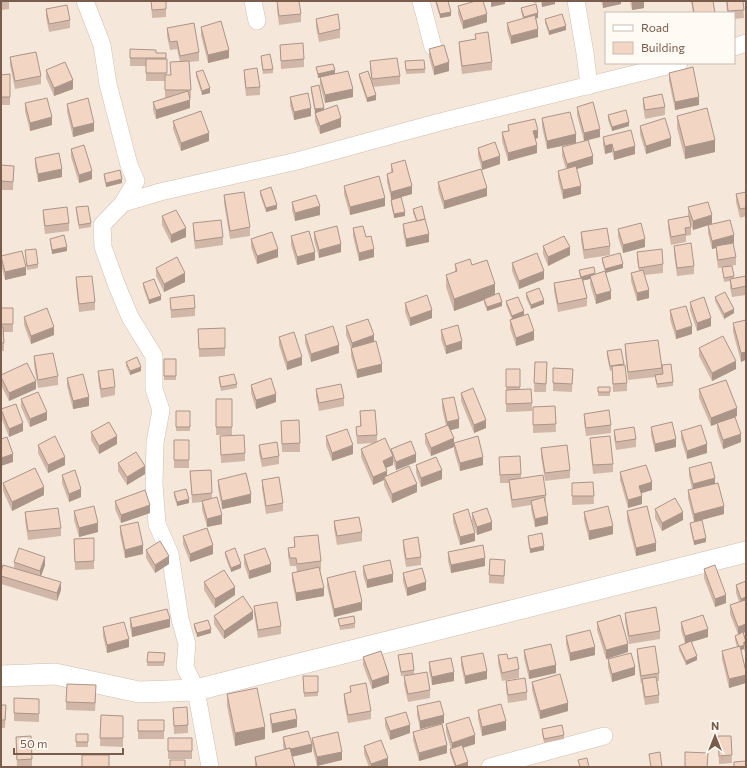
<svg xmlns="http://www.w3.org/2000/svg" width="747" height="768" font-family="Commissioner,sans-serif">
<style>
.residential{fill:#f5e8da;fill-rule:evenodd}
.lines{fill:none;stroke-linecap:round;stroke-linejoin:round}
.minor-casing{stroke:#d1beb0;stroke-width:18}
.tertiary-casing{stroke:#d1beb0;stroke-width:22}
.minor{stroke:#fff;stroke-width:17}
.tertiary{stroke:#fff;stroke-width:21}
.wall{fill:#d1b7a8}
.shaded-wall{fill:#aa9588}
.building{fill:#f3d5c3;stroke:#aa9588}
</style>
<rect width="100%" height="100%" fill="#fdf6ec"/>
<!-- residential -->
<path class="residential" d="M1,1H746V767H1ZM606,13H734V63H606Z"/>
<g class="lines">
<!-- minor casing -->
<g class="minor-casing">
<path id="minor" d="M85,1L102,45L108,84L129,165L136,181L123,203L102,225L103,247L117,286L130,317L154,356V389L161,410L155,443L154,484L157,524L170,554L180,619L187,644L185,667L196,690L210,767
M253,1L257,21
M421,1L433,47
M576,1L585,53L589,86
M734,47L746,43
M123,203L160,192L297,161L440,122L679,63
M490,767L604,736"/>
</g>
<!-- tertiary casing -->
<g class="tertiary-casing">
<path id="tertiary" d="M1,676L55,674L139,692L196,690L746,552"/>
</g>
<!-- minor -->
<use href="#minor" class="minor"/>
<!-- tertiary -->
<use href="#tertiary" class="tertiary"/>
</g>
<!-- wall -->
<path class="wall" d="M1,1H9V9L1,10Z
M151,1H166V17L152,18Z
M277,1L301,14V22L279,25L277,9Z
M435,1H448L451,16L440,18Z
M533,1H555V4L542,7L541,2L534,3Z
M601,1H621V4L603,8Z
M630,1H644V8L632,10Z
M691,1H713L715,13H693Z
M726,1H743L744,18L734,19V13H727Z
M458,6L487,22L463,29L458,14Z
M521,8L538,18H536L538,37L511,44L507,31V23L523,19L521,12Z
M46,9L70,20V28L49,32L46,17Z
M316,19L340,29V38L319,42L316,27Z
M545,19L566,30L549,35L545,23Z
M201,27L229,58L208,63L201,35Z
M167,28L199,52V61L189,62L191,90V98H190V108L156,119L153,110V102L165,98V81H146V66H130V49L156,53H166V59H167V75H170L180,62L177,49L170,50L167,36Z
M475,34L492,62V70L462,74L459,50V42L475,39Z
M280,45L304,59V67L281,69Z
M429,49L449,71L434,75L429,57Z
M261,56L273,69V73L263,74L261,60Z
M10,57L41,76V84L15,89L10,65Z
M370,61L400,76V84L373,87L376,100L367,102L359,78V74L372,83L370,69Z
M405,61L425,69V73L406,74Z
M316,67L353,97L325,103L320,85V77L318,78Z
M46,70L73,89L54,96L46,78Z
M244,70L260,87V95L246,96L244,78Z
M196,72L210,93L202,95L196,76Z
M669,73L699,105L675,110L669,81Z
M10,74V105H1V75Z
M311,87L324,110L341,127L320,134L315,121V114L311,91Z
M290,97L311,116L294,120L290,105Z
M643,98L665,107V115L645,119L643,106Z
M25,103L52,125L30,131L25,111Z
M67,104L94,131L73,137L67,112Z
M577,107L600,137L588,140L593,164L576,169L581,194L563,199L558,179V171L566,169L562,156V147L584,141L577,115Z
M608,115L629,126L612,131L608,120Z
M677,116L715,152L685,159L677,128Z
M542,118L576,143L547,149L542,127Z
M173,121L209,141L181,151L173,129Z
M508,125L538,138L535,139L537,153L508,161L502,141V132L508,131Z
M640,126L671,146L646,154L640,134Z
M603,137L635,154L614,160L612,152L605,154L603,145Z
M478,148L500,164L482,170L478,156Z
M71,149L92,179L79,183L71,157Z
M35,158L62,177L38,182L35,166Z
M391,164L412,194L401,197L405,216L394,218L391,204V199L387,182V174L391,173Z
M1,165L14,166L13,190H1Z
M104,174L122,183L106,187L104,178Z
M438,182L487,196L444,209L438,190Z
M344,186L385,206L350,215L344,194Z
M260,191L277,209L266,212L260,195Z
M746,192V216L740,218L736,202V194Z
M224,195L250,227V236L230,239L224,203Z
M292,202L320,215L295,221L292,210Z
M76,207L91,223V227L79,229L76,211Z
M688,207L712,224L693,230L689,219L691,227V235L686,236V242L671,245L668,228V220L688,216Z
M413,209L429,242L406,247L403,232V224L416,221L413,213Z
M43,210L69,223V231L45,234L43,218Z
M162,216L186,237L171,243L162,225Z
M193,223L223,237V245L195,249L193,231Z
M708,225L734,243H733L736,257V265L718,268L716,254V248L712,249L708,233Z
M353,228L366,237L374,257L359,261L353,236Z
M618,229L645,247L623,253L618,237Z
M314,232L341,252L319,258L314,240Z
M581,232L610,246V255L584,259L581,240Z
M291,236L315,260L297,265L291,245Z
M50,239L67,251L52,254L50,243Z
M251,239L278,257L257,264L251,247Z
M543,246L570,255L548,266L543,254Z
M674,246L694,266V274L677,276L674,254Z
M25,250L38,264V268L27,270L25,254Z
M637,252L663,264V273L645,275L649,298L637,301L631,281V273L639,271L637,260Z
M1,256L26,275L5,280L1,264Z
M602,258L623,268L606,273L611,299L596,304L590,284V279L583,280L587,298V306L558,312L554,291V283L580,278L579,270L595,274L605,271L602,262Z
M512,263L544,279L519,289L512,271Z
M455,264L472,265L495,295L502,306L487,311L484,303V300L454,311L446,287V275L455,272Z
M722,267L734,276V278L746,276V295L732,297L730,287V281L724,282Z
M156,268L185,282L164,292L156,276Z
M76,277L95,302V310L79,312L76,285Z
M143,283L161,300L149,304L143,287Z
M526,293L544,304L531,309L526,298Z
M715,297L734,313L724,319L715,301Z
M170,298L195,308V316L171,318Z
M506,301L524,315L515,319L534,340L516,346L510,328V320H512L506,305Z
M690,302L711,326L697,331L690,310Z
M405,303L432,318L410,326L405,312Z
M1,308H13V332H4V351H1Z
M670,310L692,334L676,339L670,319Z
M24,317L54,335L31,344L24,325Z
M746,320V366L745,360L741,362L733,332V323Z
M346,326L374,342L382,372L357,378L351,356V348L346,335Z
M225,328V356L199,357L198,329Z
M441,330L462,349L446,354L441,339Z
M305,335L339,353L311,362L305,343Z
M279,337L302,365L287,370L279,345Z
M625,344L662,368V365L673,382V386L657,388L655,377L628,380L625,352Z
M699,348L736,369L712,381L699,356Z
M621,349L627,383V391L613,392L612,370L610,371L607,356V351Z
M34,356L58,376V385L38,388L34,365Z
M164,359H176V380H164Z
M126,362L141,371L130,375L126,366Z
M535,362H547L546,392H534Z
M553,368L573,369L572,392L553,391Z
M506,369H520V389L532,403V411L506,412Z
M98,371L115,387V395L101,398L98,379Z
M1,375L36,389L9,401L1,385Z
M219,377L237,384V388L221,391L219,381Z
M67,378L89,406L73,409L67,386Z
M251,385L276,402L256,409L251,393Z
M598,387H610V396H598Z
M316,389L344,398V406L319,411L316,397Z
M699,389L737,416L735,417L741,442L723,449L717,431V424L711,426L699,398Z
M461,393L486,428L474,433L461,401Z
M21,399L47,420L30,427L21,407Z
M216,399H232V435H216Z
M442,399L459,428L451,430L454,443L483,465L460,471L454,451V447L431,456L425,443V434L446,426L442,408Z
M555,406L556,432L533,433V407Z
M1,409L23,431L9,437L1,417Z
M176,411H190V431H176Z
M360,411L377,435V442L391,453V449L416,462L396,470L393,461V465L386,468L387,475L417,492L392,503L384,485V480L373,485L361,457V449L373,443L357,444L356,427L360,426Z
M584,414L611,425V433L586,436L584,422Z
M281,421L300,443V452H282Z
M651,427L676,447L655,452L651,435Z
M614,430L636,439V447L616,450L614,438Z
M681,431L707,453L687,459L681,439Z
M91,432L117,444L99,454L91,440Z
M220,436L245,453V461L221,463Z
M326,436L353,454L332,461L326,445Z
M590,438L613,464V472L593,474L590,446Z
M174,440H189V468H174Z
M38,445L65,465L48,473L38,453Z
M259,445L279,456V464L262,467L259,453Z
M541,448L570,470V478L545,481L541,456Z
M499,457L521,474V479L546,495V503H545L548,524L535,527L531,509V505L512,508L509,488V483H500Z
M118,463L145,474L127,485L118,471Z
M416,465L442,479L421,487L416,473Z
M689,468L715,483L724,514L694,522L688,498V490L692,489L689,476Z
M211,470L212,498L222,524L207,527L202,509V502L192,503L190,471Z
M620,472L652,490L641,493L642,504L628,508L620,480Z
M62,475L81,497L69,502L62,483Z
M218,480L251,503L222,509L218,488Z
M262,480L283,503V511L266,514L262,488Z
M593,482L594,504L572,505V483Z
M3,483L44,495L12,511L3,491Z
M174,492L189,503L177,506L174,496Z
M115,501L150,513L121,523L115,509Z
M655,509L683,520L662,531L655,518Z
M74,511L98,532L79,537L74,520Z
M627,511L656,551L636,556L627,520Z
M25,512L61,528V536L28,540L25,520Z
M584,512L613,534L589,540L584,520Z
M472,513L492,530L477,535L472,521Z
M453,514L475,541L460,545L453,522Z
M334,521L362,532V541L337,545L334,529Z
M690,523L706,542L694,545L690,527Z
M120,526L143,554L125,558L120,534Z
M183,536L213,554L190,562L183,544Z
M528,536L544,550L530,553L528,540Z
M294,537L321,561V570H320L324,596L296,601L292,581V573L297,572L296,566H290L288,556V548L294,547Z
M94,538V569L75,570L74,539Z
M403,540L421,557V565L406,567L403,548Z
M146,550L169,564L155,573L146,558Z
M225,552L241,568L231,572L225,556Z
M448,552L485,566L451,573L448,561Z
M244,555L271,572L249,579L244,564Z
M14,562L45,565L41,576L61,590L57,601L1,584V572L14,568Z
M363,566L393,582L367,588L363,575Z
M505,568L504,584L489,583V575Z
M704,569L726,603L715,607L704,578Z
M403,573L426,590L407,596L403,581Z
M327,578L362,610L334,617L327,586Z
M746,581L744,633L746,640V657L744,649L741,650L746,672V683L729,688L722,659V651L737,647L735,640V636L738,634L730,614V605L739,602L736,593V585Z
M204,582L235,595L215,608L204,590Z
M254,606L281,626V634L258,638L254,614Z
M625,613L660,631V639L629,644L625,621Z
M214,616L253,619L224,639L214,624Z
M130,618L170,627L132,637L130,627Z
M338,619L355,623V628L340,630Z
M597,622L628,652L606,659L597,630Z
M681,622L708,637L691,642L697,660L686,665L679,650V646L685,643L681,630Z
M194,624L211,633L197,637L194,628Z
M103,627L129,647L107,653L103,636Z
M566,636L595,655L570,661L566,644Z
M637,649L659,673V681H657L659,695V703L645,705L642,688V683L641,684L637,657Z
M524,650L556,673L529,679L524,658Z
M148,652L165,653L164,666H147Z
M398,655L414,670V674L401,676Z
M498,655L508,659L519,669V678L502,681L498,663Z
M363,657L389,683L372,689L363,665Z
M461,657L487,679L465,684L461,665Z
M608,659L635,675L612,682L608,667Z
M429,662L454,681L432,685L429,671Z
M303,676H318V696L304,697Z
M404,676L430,690V698L408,702L404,685Z
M506,681L527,692V700L508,703L506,689Z
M532,682L568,711L540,719L532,690Z
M350,686L371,711V719L348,723L344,702V694L350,693Z
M96,694L95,711L66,710V702Z
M227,694L265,739L235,746L227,706Z
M14,698L39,699V722L14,721Z
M1,705L6,713L5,728H1Z
M417,706L444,723L420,729L417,715Z
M173,708L188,725V733L174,734Z
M478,710L506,730L482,736L478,718Z
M270,714L297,727L272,733L270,722Z
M101,715L123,716V747L100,746Z
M385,718L410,733L390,740L385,726Z
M138,720H164V739H138Z
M446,724L475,744L463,748L468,766L464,767H455L450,753V749H451L446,732Z
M542,729L564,735V739L544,743L542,733Z
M413,732L447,753L419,761L413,740Z
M76,734H88V747H76Z
M718,736H731L732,763L719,764Z
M16,737L32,759V767H17Z
M283,737L312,752L292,757L295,767H255V757L284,750L283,746Z
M168,738H192V759H168Z
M312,738L342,760L317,766L312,746Z
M364,746L388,766L386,767H369L364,754Z"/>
<!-- shaded-wall -->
<path class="shaded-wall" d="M491,1H505V4L491,7Z
M542,1H555V4L542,7Z
M603,1H621V4L603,8Z
M637,1H644V8L632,10V2Z
M451,12V16L440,18V14Z
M538,13V18L524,21V17Z
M487,14V22L463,29V21Z
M566,26V30L549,35V31Z
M538,29V37L511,44V36Z
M229,50V58L208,63V55Z
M449,62V71L434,75V67Z
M335,70V74L318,78V74Z
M73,80V89L54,96V88Z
M210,88V93L202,95V91Z
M353,89V97L325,103V95Z
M376,95V100L367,102V98Z
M699,97V105L675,110V102Z
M190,100V108L156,119V110Z
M311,108V116L294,120V112Z
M324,108V112L315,114V109Z
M52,117V125L30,131V123Z
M341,118V127L320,134V126Z
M629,122V126L612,131V127Z
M94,123V131L73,137V128Z
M600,129V137L584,141V133Z
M538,130V138L533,139V131Z
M209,133V141L181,151V143Z
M576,134V143L547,149V141Z
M671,138V146L646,154V146Z
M715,140V152L685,159V147Z
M612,144V152L605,154V146Z
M537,145V153L508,161V153Z
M635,146V154L614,160V152Z
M500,156V164L482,170V162Z
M593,156V164L567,172V164Z
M62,169V177L38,182V174Z
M92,171V179L79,183V175Z
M122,179V183L106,187V183Z
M412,186V194L391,200V192Z
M581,186V194L563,199V190Z
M487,188V196L444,209V201Z
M385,198V206L350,215V207Z
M277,205V209L266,212V208Z
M320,206V215L295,221V213Z
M405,212V216L394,218V214Z
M712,215V224L693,230V221Z
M186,228V237L171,243V235Z
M429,234V242L406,247V239Z
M734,235V243L712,249V241Z
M645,239V247L623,253V245Z
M341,244V252L319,258V250Z
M67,247V251L52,254V250Z
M570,247V255L548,266V257Z
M278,249V257L257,264V256Z
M374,249V257L359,261V253Z
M315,252V260L297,265V257Z
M623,264V268L605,273V269Z
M26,267V275L5,280V272Z
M544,271V279L519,289V281Z
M185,273V282L164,292V284Z
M595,273V277L590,276V279L581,281V277Z
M495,284V296L454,311V299Z
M649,290V298L637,301V293Z
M611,291V299L596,304V295Z
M161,296V300L149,304V300Z
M544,300V304L531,309V305Z
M502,302V306L487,311V307Z
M734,309V313L724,319V314Z
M432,310V318L410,326V318Z
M524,311V315L512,320V316Z
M711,318V326L697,331V323Z
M692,326V334L676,339V331Z
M54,327V335L31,344V336Z
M534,331V340L516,346V338Z
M374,335V343L352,351V343Z
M462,341V349L446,354V346Z
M339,345V353L311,362V354Z
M746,352L745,360L741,362V353Z
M302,357V365L287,370V362Z
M736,361V369L712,381V373Z
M382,364V372L357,378V370Z
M141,367V371L130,375V371Z
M36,381V389L9,401V393Z
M276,394V402L256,409V400Z
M89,397V406L73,409V401Z
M737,408V416L711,426V418Z
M47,412V420L30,427V419Z
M459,419V428L447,431V422Z
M486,420V428L474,433V425Z
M23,423V431L9,437V429Z
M741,434V442L723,449V440Z
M117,436V444L99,454V446Z
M454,438V447L431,456V448Z
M676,439V447L655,452V444Z
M707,444V453L687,459V451Z
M353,445V454L332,461V453Z
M13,454V462L1,466V458Z
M416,454V462L396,470V462Z
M393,456V465L383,469V461Z
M65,457V465L48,473V465Z
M483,457V465L460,471V463Z
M145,466V474L127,485V477Z
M442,470V479L421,487V478Z
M387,471V479L384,477V480L373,485V477Z
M715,478V487L693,493V484Z
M652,482V490L639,494V486Z
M417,484V492L392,503V494Z
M44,487V495L12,511V502Z
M81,489V497L69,502V494Z
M251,494V503L222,509V501Z
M642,496V504L628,508V500Z
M189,499V503L177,506V502Z
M150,505V513L121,523V515Z
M724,506V514L694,522V514Z
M683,512V520L662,531V523Z
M222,515V524L207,527V519Z
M548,516V524L535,527V519Z
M492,522V530L477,535V527Z
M98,523V532L79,537V528Z
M613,526V534L589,540V531Z
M475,533V541L460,545V537Z
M706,538V542L694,545V541Z
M656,543V551L636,556V548Z
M143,545V554L125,558V550Z
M213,545V554L190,562V554Z
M544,546V550L530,553V549Z
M169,556V564L155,573V565Z
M45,557V565L40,579V571Z
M485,558V566L451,573V565Z
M241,564V568L231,572V568Z
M271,564V572L249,579V571Z
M393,574V582L367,588V580Z
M61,582V590L57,601V593Z
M426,582V590L407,596V588Z
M235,587V595L215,608V599Z
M324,588V596L296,601V593Z
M726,595V603L715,607V599Z
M746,597V605L741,607V599Z
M362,602V610L334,617V609Z
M253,611V619L224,639V631Z
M170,619V627L132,637V628Z
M746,624V632L738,635V627Z
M211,629V633L197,637V633Z
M708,629V637L685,644V636Z
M129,639V647L107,653V645Z
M628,644V652L606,659V650Z
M744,645V649L739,651V647Z
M595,647V655L570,661V653Z
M697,656V660L686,665V661Z
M556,665V673L529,679V671Z
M635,667V675L612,682V674Z
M487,671V679L465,684V676Z
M454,672V681L432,685V677Z
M389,675V683L372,689V681Z
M746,675V683L729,688V679Z
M568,703V711L540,719V711Z
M444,715V723L420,729V721Z
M297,719V727L272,733V724Z
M506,721V730L482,736V727Z
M410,725V733L390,740V731Z
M265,727V739L235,746V733Z
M475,735V744L452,751V743Z
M312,744V752L286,758V750Z
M447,745V753L419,761V753Z
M342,752V760L317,766V757Z
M388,758V766L386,767H371V764Z
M468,762V766L464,767H456V766Z"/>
<!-- building -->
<path class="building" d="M151,1H166V9L152,10Z
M277,1H299L301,14L279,16Z
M436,1H448L451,12L440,14Z
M476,1H483L487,14L463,21L458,6Z
M692,1H713L715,13H694Z
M727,1H743L744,10L728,11Z
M536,4L538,13L524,17L521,8Z
M67,5L70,20L49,24L46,9Z
M338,14L340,29L319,34L316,19Z
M562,14L566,26L549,31L545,19Z
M535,15L538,29L511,36L507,23Z
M221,21L229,50L208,55L201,27Z
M194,23L199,52L180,56L177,41L170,42L167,28Z
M488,32L492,62L462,66L459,42L476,39L475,34Z
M303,43L304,59L281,61L280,45Z
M444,45L449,62L434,67L429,49Z
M130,49L156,50V53H166V58H130Z
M36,52L41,76L15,81L10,57Z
M270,54L273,69L263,70L261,56Z
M397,58L400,76L372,79L370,61Z
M146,59H167V73H146Z
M424,60L425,69L406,70L405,61Z
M189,61L191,90H165V75H171L170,62Z
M65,62L73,80L54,88L46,70Z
M333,64L335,70L318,74L316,67Z
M693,67L699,97L675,102L669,73Z
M257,68L260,87L246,88L244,70Z
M203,70L210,88L202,91L196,72Z
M348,71L353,89L325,95L320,77Z
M368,71L376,95L367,98L359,74Z
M10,74V97H1V75Z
M319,85L324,108L315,109L311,87Z
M188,91L190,100L156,110L153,102Z
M308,93L311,108L294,112L290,97Z
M662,94L665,107L645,110L643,98Z
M47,98L52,117L30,123L25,103Z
M88,98L94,123L73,128L67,104Z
M593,102L600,129L584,133L577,107Z
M337,105L341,118L320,126L315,113Z
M707,108L715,140L685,147L677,116Z
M626,110L629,122L612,127L608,115Z
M201,111L209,133L181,143L173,121Z
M570,112L576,134L547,141L542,118Z
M665,118L671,138L646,146L640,126Z
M535,119L538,130L533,131L537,145L508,153L502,132L509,131L508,125Z
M631,130L635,146L614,152L612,144L605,146L603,137Z
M588,140L593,156L567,164L562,147Z
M495,142L500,156L482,162L478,148Z
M84,145L92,171L79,175L71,149Z
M59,153L62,169L38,174L35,158Z
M405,160L412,186L391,192L387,174L393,172L391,164Z
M1,165L14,166L13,182L1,181Z
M576,166L581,186L563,190L558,171Z
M481,169L487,188L444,201L438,182Z
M120,170L122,179L106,183L104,174Z
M379,176L385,198L350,207L344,186Z
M271,187L277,205L266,208L260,191Z
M244,192L250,227L230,231L224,195Z
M746,192V208L740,209L736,194Z
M316,195L320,206L295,213L292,202Z
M401,197L405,212L394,214L391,200Z
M708,202L712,215L693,221L688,207Z
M88,206L91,223L79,225L76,207Z
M422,206L425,219L417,221L413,209Z
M67,207L69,223L45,226L43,210Z
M176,210L186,228L171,235L162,216Z
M689,216L691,227L685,228L686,234L671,237L668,220Z
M425,219L429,234L406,239L403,224Z
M221,220L223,237L195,241L193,223Z
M730,220L734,235L712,241L708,225Z
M641,223L645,239L623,245L618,229Z
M337,226L341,244L319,250L314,232Z
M363,226L366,237L371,236L374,249L359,253L353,228Z
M607,228L610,246L584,250L581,232Z
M309,231L315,252L297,257L291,236Z
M272,232L278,249L257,256L251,239Z
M64,235L67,247L52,250L50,239Z
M564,236L570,247L548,257L543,246Z
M691,243L694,266L677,268L674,246Z
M733,243L736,257L718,260L716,246Z
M36,249L38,264L27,266L25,250Z
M662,249L663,264L639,268L637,252Z
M22,251L26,267L5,272L1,256Z
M537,253L544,271L519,281L512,263Z
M620,253L623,264L605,269L602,258Z
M177,257L185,273L164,284L156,268Z
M470,259L472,265L487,260L495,284L454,299L446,275L457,271L455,264Z
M732,266L734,276L724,278L722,267Z
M594,267L595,273L581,277L579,270Z
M643,270L649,290L637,293L631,273Z
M605,271L611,291L596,295L590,276Z
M92,276L95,302L79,304L76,277Z
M746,276V286L732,289L730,279Z
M582,278L587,298L558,304L554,283Z
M154,279L161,296L149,300L143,283Z
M539,288L544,300L531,305L526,293Z
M725,292L734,309L724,314L715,297Z
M499,293L502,302L487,307L484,299Z
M194,295L195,308L171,310L170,298Z
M427,295L432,310L410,318L405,303Z
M518,297L524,311L512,316L506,301Z
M704,297L711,318L697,323L690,302Z
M686,306L692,326L676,331L670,310Z
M1,308H13V324H1Z
M47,308L54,327L31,336L24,317Z
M528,314L534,331L516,338L510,320Z
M368,319L374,335L352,343L346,326Z
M746,320V352L741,353L733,323Z
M458,325L462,341L446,346L441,330Z
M333,326L339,345L311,354L305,335Z
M1,327H3L4,343H1Z
M225,328V348L199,349L198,329Z
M294,332L302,357L287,362L279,337Z
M723,336L736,361L712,373L699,348Z
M658,340L662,368L628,372L625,344Z
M376,341L382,364L357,370L351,348Z
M621,349L624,364L610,366L607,351Z
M53,353L58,376L38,380L34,356Z
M137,357L141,367L130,371L126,362Z
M164,359H176V376H164Z
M535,362H547L546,384L534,383Z
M27,363L36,381L9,393L1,377V375Z
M671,364L673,382L657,384L655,375L663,374L662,365Z
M625,365L627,383L613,384L612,366Z
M553,368L573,369L572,384L553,383Z
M113,369L115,387L101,389L98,371Z
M506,369H520V387H506Z
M83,374L89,397L73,401L67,378Z
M234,374L237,384L221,387L219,377Z
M271,378L276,394L256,400L251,385Z
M726,380L737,408L711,418L699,389Z
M341,384L344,398L319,403L316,389Z
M598,387H610V392H598Z
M473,388L486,420L474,425L461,393Z
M531,389L532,403L506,404V390Z
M38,392L47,412L30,419L21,399Z
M454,397L459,419L447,422L442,399Z
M216,399H232V427H216Z
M16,404L23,423L9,429L1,409Z
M555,406L556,424L533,425V407Z
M375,410L377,435L357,436L356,427L361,426L360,411Z
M609,410L611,425L586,428L584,414Z
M176,411H190V427H176Z
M735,417L741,434L723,440L717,423Z
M299,420L300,443L282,444L281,421Z
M109,422L117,436L99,446L91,432Z
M672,422L676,439L655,444L651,427Z
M448,425L454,438L431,448L425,434Z
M701,425L707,444L687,451L681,431Z
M634,427L636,439L616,442L614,430Z
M347,429L353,445L332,453L326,436Z
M244,435L245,453L221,455L220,436Z
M55,436L65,457L48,465L38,445Z
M478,436L483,457L460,463L454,443Z
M610,436L613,464L593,465L590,438Z
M7,437L13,454L1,458V439Z
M385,438L393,456L383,461L387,471L373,477L361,449Z
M174,440H189V460H174Z
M411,441L416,454L396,462L391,449Z
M277,442L279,456L262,459L259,445Z
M567,445L570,470L545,473L541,448Z
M136,452L145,466L127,477L118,463Z
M520,456L521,474L500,475L499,457Z
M436,457L442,470L421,478L416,465Z
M711,462L715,478L693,484L689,468Z
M646,465L652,482L639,486L642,496L628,500L620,472Z
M409,466L417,484L392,494L384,477Z
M35,468L44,487L12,502L3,483Z
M75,470L81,489L69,494L62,475Z
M211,470L212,493L192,495L190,471Z
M246,473L251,494L222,501L218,480Z
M543,475L546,495L512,500L509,480Z
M279,477L283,503L266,506L262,480Z
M593,482L594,496H572V483Z
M718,483L724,506L694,514L688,490Z
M186,489L189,499L177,502L174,492Z
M145,490L150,505L121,515L115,501Z
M217,497L222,515L207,519L202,501Z
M544,497L548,516L535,519L531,501Z
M675,498L683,512L662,523L655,509Z
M94,506L98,523L79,528L74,511Z
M608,506L613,526L589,531L584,512Z
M647,506L656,543L636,548L627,511Z
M58,508L61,528L28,531L25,512Z
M487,508L492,522L477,527L472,513Z
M468,509L475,533L460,537L453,514Z
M359,517L362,532L337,536L334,521Z
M702,520L706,538L694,541L690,523Z
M138,522L143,545L125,550L120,526Z
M207,528L213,545L190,554L183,536Z
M542,533L544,546L530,549L528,536Z
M318,535L321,561L297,564L296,558H290L288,548L295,547L294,537Z
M418,537L421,557L406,559L403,540Z
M94,538V561L75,562L74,539Z
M160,541L169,556L155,565L146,550Z
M483,545L485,558L451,565L448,552Z
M19,548L45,557L40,571L14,562Z
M235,548L241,564L231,568L225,552Z
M265,548L271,564L249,571L244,555Z
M490,559L505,560L504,576L489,575Z
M390,560L393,574L367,580L363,566Z
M3,565L61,582L57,593L1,576V572Z
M715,565L726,595L715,599L704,569Z
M319,567L324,588L296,593L292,573Z
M422,568L426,582L407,588L403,573Z
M224,570L235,587L215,599L204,582Z
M355,571L362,602L334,609L327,578Z
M746,581V597L741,599L736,585Z
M243,596L253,611L224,631L214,616Z
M745,600L746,602V624L738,627L730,605Z
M277,602L281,626L258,630L254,606Z
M656,607L660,631L629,636L625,613Z
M167,609L170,619L132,628L130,618Z
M620,615L628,644L606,650L597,622Z
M703,615L708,629L685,636L681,622Z
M354,616L355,623L340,626L338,619Z
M208,620L211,629L197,633L194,624Z
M124,622L129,639L107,645L103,627Z
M590,630L595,647L570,653L566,636Z
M743,632L746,642H744V645L739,647L735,636Z
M691,641L697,656L686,661L679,646Z
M744,642H746V649Z
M551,644L556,665L529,671L524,650Z
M655,646L659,673L641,676L637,649Z
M740,646L746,672V675L729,679L722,651Z
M381,651L389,675L372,681L363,657Z
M148,652L165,653L164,662H147Z
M412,653L414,670L401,672L398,655Z
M483,653L487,671L465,676L461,657Z
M631,653L635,667L612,674L608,659Z
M507,654L508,659L517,657L519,669L502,673L498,655Z
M451,658L454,672L432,677L429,662Z
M427,672L430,690L408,694L404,676Z
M560,674L568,703L540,711L532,682Z
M303,676H318V692L304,693Z
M656,677L659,695L645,697L642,679Z
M525,678L527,692L508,695L506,681Z
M366,683L371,711L348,715L344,694L351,692L350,686Z
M67,684L96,685L95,703L66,702Z
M257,688L265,727L235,733L227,694Z
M14,698L39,699V714L14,713Z
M440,701L444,715L420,721L417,706Z
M501,704L506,721L482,727L478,710Z
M1,705H6L5,720H1Z
M187,707L188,725L174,726L173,708Z
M295,709L297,719L272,724L270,714Z
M406,712L410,725L390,731L385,718Z
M101,715L123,716V738H100Z
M469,717L475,735L452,743L446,724Z
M138,720H164V731H138Z
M442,724L447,745L419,753L413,732Z
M562,725L564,735L544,739L542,729Z
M308,731L312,744L291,749L290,748L286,749L283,737Z
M338,732L342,752L317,757L312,738Z
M76,734H88V742H76Z
M31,736L32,759L17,760L16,737Z
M718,736H731L732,755L719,756Z
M168,738H192V751H168Z
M381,740L388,758L371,764L364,746Z
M462,745L468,762L456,766L450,749Z
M290,748L295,767H257L255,757Z
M660,752L662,767H651L649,754Z
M685,752L708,753L707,767H685Z
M82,755H109V767H82Z
M587,758L589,767H580L578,760Z
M170,760H185V767H170Z
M746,761V767H734V762Z"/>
<!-- border -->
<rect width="747" height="768" fill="none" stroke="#7a5c4d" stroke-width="4"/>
<!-- legend -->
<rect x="605" y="12" width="130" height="52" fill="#fffaf3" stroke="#cabbb1"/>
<rect x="613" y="25" width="20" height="6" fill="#ffffff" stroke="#cabbb1"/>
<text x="641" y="32" font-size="12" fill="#7a5c4d">Road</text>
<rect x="613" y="42" width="20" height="12" fill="#f3d5c3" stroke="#cabbb1"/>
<text x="641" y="52" font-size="12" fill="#7a5c4d">Building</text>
<!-- north arrow -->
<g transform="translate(715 736)" stroke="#fffaf3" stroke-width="3" paint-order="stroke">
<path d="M0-3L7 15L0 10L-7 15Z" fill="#7a5c4d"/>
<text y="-6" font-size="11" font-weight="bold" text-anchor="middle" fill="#7a5c4d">N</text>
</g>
<!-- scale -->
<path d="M14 748v6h109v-6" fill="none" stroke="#7a5c4d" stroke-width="2"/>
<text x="20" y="748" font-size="12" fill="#7a5c4d" stroke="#fffaf3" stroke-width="3" paint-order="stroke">50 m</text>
</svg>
